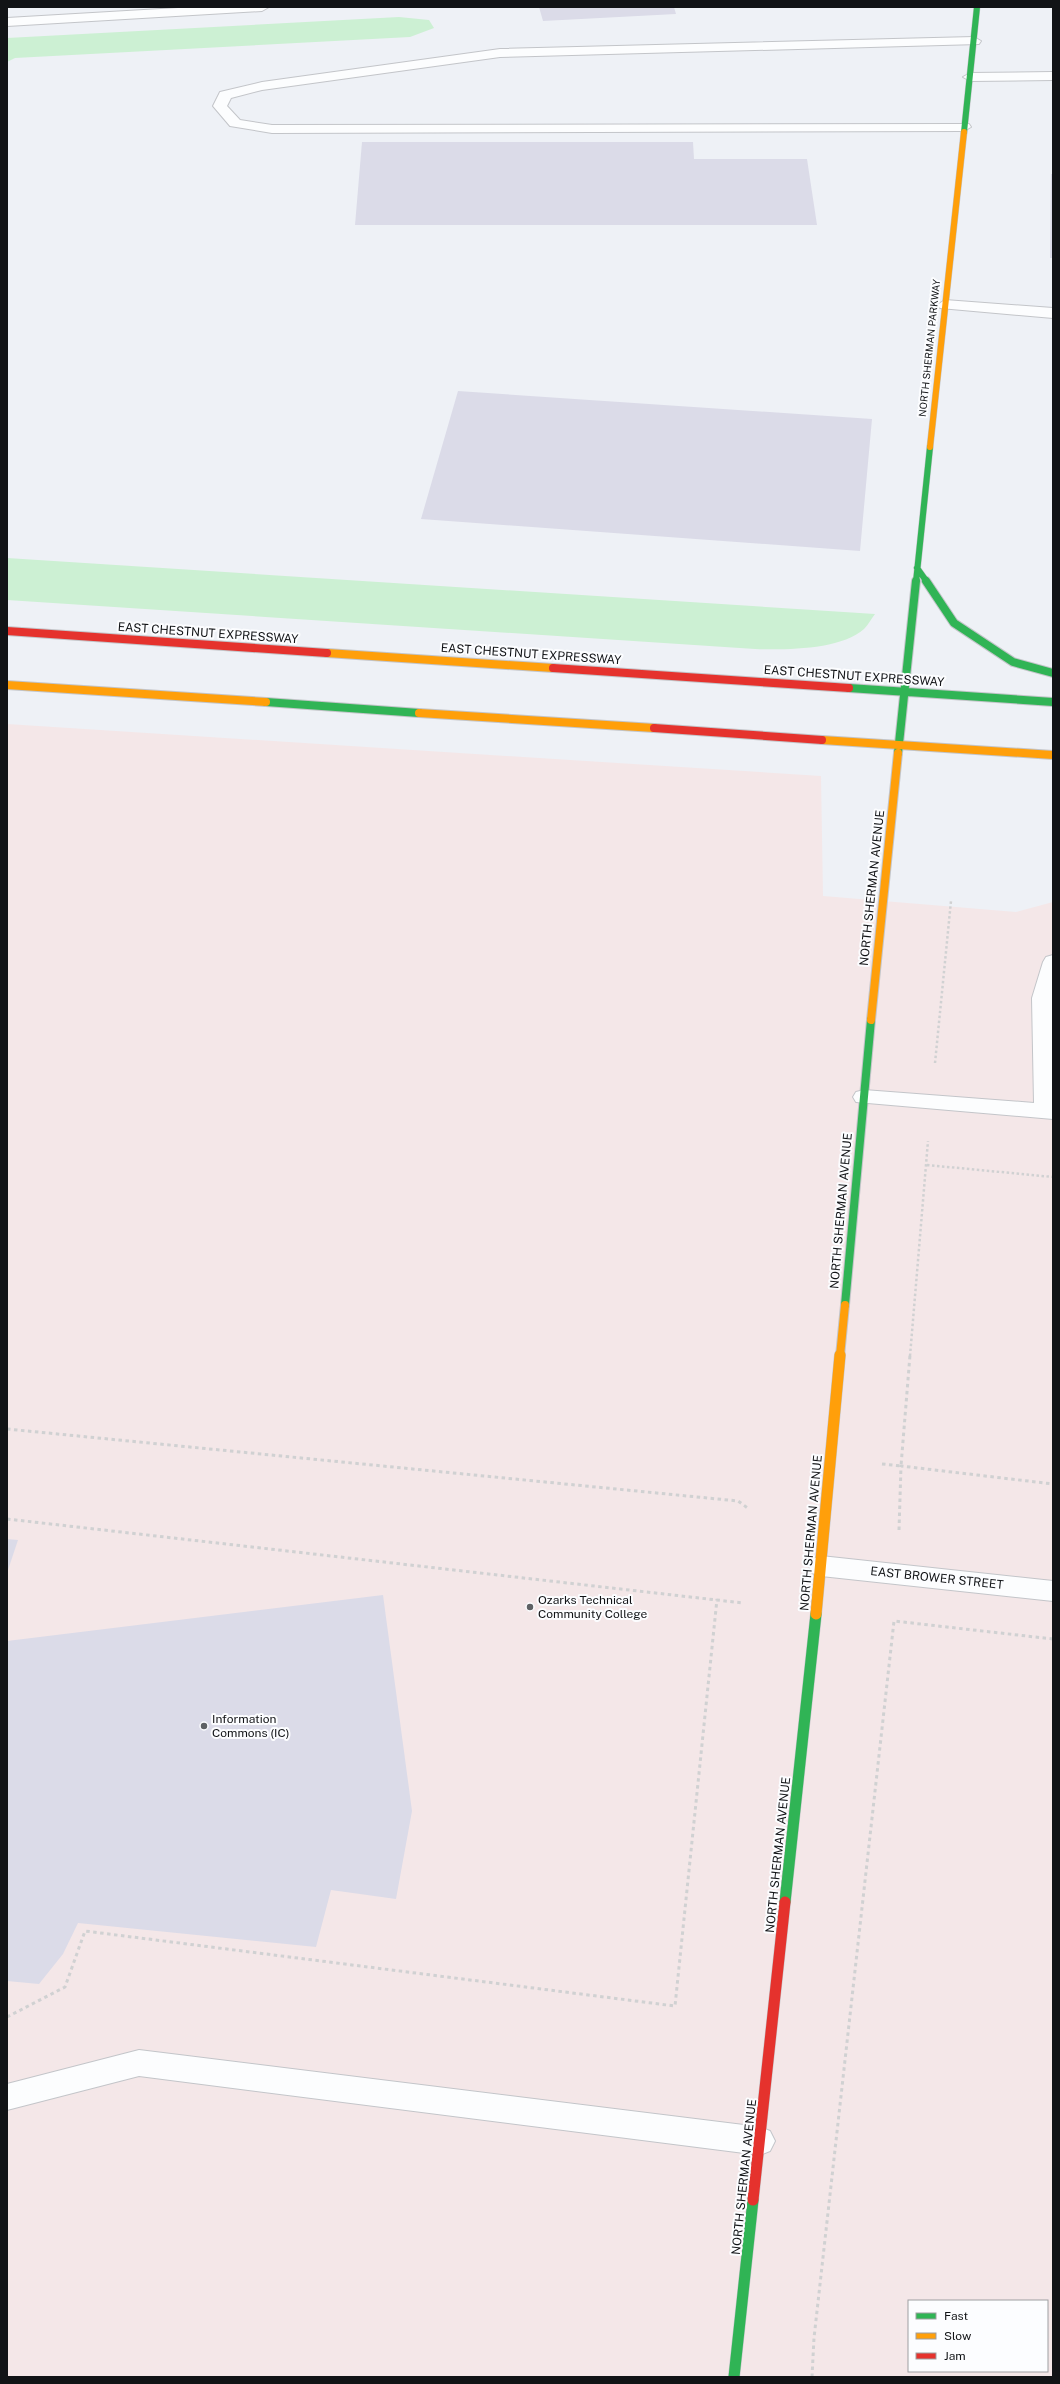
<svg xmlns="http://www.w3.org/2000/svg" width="1060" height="2384" font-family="'Public Sans',sans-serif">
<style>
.education{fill:#f4e7e8;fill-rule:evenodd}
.green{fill:#ccf0d3}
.building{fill:#dbdbe8}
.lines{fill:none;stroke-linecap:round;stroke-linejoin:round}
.lane-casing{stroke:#c3c5c9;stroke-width:2}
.street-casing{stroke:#c3c5c9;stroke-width:2}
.fast-far2-casing{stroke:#c3c5c9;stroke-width:7}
.fast-far1-casing{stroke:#c3c5c9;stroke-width:10}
.fast-casing{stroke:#c3c5c9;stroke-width:12}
.slow-far2-casing{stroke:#c3c5c9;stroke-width:7}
.slow-far1-casing{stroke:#c3c5c9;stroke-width:10}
.slow-casing{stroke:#c3c5c9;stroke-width:12}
.jam-far1-casing{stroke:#c3c5c9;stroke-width:10}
.jam-casing{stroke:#c3c5c9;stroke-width:12}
.path-far1{stroke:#d0d1d2;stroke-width:2.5;stroke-dasharray:2.5 2.5;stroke-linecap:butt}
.path{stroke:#d0d1d2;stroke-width:3;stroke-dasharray:3.5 3.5;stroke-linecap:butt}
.lane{fill:#fcfdfe;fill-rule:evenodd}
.street{fill:#fcfdfe;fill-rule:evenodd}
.fast-far2{stroke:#30b455;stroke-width:6}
.fast-far1{stroke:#30b455;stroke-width:8}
.fast{stroke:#30b455;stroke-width:11}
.slow-far2{stroke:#ff9f0a;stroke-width:6}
.slow-far1{stroke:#ff9f0a;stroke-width:8}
.slow{stroke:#ff9f0a;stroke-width:11}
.jam-far1{stroke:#e5322d;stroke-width:8}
.jam{stroke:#e5322d;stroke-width:11}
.poi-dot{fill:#5e6164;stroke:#fcfdff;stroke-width:1.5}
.labels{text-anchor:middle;stroke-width:4;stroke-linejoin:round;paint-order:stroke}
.far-street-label{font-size:10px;fill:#111316;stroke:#fcfdff}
.street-label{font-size:12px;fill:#111316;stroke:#fcfdff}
.poi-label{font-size:12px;fill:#111316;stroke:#fcfdff;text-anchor:start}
</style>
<rect width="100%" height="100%" fill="#eef1f6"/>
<!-- education -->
<path class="education" d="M7,724L821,776L823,896L1016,912L1053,902V2377H7ZM909,2301H1047V2371H909Z"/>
<!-- green -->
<path class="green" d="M399,17L429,20L434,28L410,37L15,58L7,62V38Z
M7,558L875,614C871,619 868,625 864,629C841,650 784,650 755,649L7,600Z"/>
<!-- building -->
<path class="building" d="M539,7H674L676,14L543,21Z
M362,142H693L694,159H807L817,225H355Z
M1051,174H1053V258H1050Z
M458,391L872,419L860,551L421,519Z
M7,1539L18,1540L7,1573Z
M383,1595L412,1811L396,1899L331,1890L316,1947L78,1923L63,1954L39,1984L7,1981V1641Z"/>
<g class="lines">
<!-- lane casing -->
<g class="lane-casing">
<path id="lane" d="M195,7H269L262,11L7,26V18Z
M974,37L981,41L979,44L500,57L262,90L231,98L227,106L240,120L272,125L969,124L971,127L964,131L272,133L230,126L213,106L220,92L262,82L500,49Z
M1053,72V80L970,81L963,77L970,73Z
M945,300L1053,308V318L940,308L937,305Z
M1053,955V1119L856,1102L853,1097L856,1092L864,1090L1034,1103L1032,998L1043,962L1046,957Z
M139,2050L760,2127L770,2131L775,2141L770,2151L760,2155L139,2076L7,2110V2084Z"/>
</g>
<!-- street casing -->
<g class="street-casing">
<path id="street" d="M821,1556L1053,1581V1601L821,1576L812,1573L809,1566L812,1559Z"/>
</g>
<!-- fast-far2 casing -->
<g class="fast-far2-casing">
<path id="fast-far2" d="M964,132L977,7
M917,568L927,582
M916,582L930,447"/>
</g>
<!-- fast-far1 casing -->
<g class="fast-far1-casing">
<path id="fast-far1" d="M926,581L954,623L1013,662L1053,673
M849,688L1053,702
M266,702L419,713
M898,753L916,581
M845,1305L871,1020"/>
</g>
<!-- fast casing -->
<g class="fast-casing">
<path id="fast" d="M785,1902L816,1614
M734,2377L753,2200"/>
</g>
<!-- slow-far2 casing -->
<g class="slow-far2-casing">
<path id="slow-far2" d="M930,447L964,132"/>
</g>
<!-- slow-far1 casing -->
<g class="slow-far1-casing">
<path id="slow-far1" d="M327,653L553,668
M7,685L266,702
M419,713L654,728
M822,740L1053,755
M871,1020L898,753
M840,1356L845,1305"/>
</g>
<!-- slow casing -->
<g class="slow-casing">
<path id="slow" d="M816,1614L840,1355"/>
</g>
<!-- jam-far1 casing -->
<g class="jam-far1-casing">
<path id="jam-far1" d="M7,631L327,653
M553,668L849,688
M654,728L822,740"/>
</g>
<!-- jam casing -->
<g class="jam-casing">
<path id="jam" d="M753,2200L785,1902"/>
</g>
<!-- path-far1 -->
<path class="path-far1" d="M935,1063L951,901
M927,1165L1053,1177
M910,1356L928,1141"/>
<!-- path -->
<path class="path" d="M7,1429L738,1501L749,1509
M882,1464L901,1466L910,1355
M7,1519L743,1603
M899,1530L901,1466L1053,1484
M7,2017L65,1987L85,1931L675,2006L717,1599
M812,2377L814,2338L894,1621L1053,1639"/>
<!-- lane -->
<use href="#lane" class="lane"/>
<!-- street -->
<use href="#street" class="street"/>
<!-- fast-far2 -->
<use href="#fast-far2" class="fast-far2"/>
<!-- fast-far1 -->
<use href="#fast-far1" class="fast-far1"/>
<!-- fast -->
<use href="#fast" class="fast"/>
<!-- slow-far2 -->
<use href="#slow-far2" class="slow-far2"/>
<!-- slow-far1 -->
<use href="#slow-far1" class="slow-far1"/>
<!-- slow -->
<use href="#slow" class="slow"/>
<!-- jam-far1 -->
<use href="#jam-far1" class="jam-far1"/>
<!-- jam -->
<use href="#jam" class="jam"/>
</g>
<!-- markers -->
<g class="poi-dot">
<circle cx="530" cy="1607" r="4"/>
<circle cx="204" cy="1726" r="4"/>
</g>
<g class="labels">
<!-- far-street labels -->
<g class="far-street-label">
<text transform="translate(929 348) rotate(-84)" y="4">NORTH SHERMAN PARKWAY</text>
</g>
<!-- street labels -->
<g class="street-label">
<text transform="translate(208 633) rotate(4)" y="4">EAST CHESTNUT EXPRESSWAY</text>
<text transform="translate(531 654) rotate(4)" y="4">EAST CHESTNUT EXPRESSWAY</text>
<text transform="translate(854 676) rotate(4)" y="4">EAST CHESTNUT EXPRESSWAY</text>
<text transform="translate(872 888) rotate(-84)" y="4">NORTH SHERMAN AVENUE</text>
<text transform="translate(841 1211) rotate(-85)" y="4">NORTH SHERMAN AVENUE</text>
<text transform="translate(811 1533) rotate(-85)" y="4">NORTH SHERMAN AVENUE</text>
<text transform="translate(937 1578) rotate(6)" y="4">EAST BROWER STREET</text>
<text transform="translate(778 1855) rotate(-84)" y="4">NORTH SHERMAN AVENUE</text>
<text transform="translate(744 2177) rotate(-84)" y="4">NORTH SHERMAN AVENUE</text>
</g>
<!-- poi labels -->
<g class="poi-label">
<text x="538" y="1604">Ozarks Technical<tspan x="538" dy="14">Community College</tspan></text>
<text x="212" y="1723">Information<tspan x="212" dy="14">Commons (IC)</tspan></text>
</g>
</g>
<!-- border -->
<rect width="1060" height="2384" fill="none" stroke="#111316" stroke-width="16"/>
<!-- legend -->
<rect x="908" y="2300" width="140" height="72" fill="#fcfdff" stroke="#9e9fa2"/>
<rect x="916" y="2313" width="20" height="6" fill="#30b455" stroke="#9e9fa2"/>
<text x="944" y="2320" font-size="12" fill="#111316">Fast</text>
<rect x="916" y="2333" width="20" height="6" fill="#ff9f0a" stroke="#9e9fa2"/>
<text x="944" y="2340" font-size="12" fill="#111316">Slow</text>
<rect x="916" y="2353" width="20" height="6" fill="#e5322d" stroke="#9e9fa2"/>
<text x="944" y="2360" font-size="12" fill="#111316">Jam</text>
</svg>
